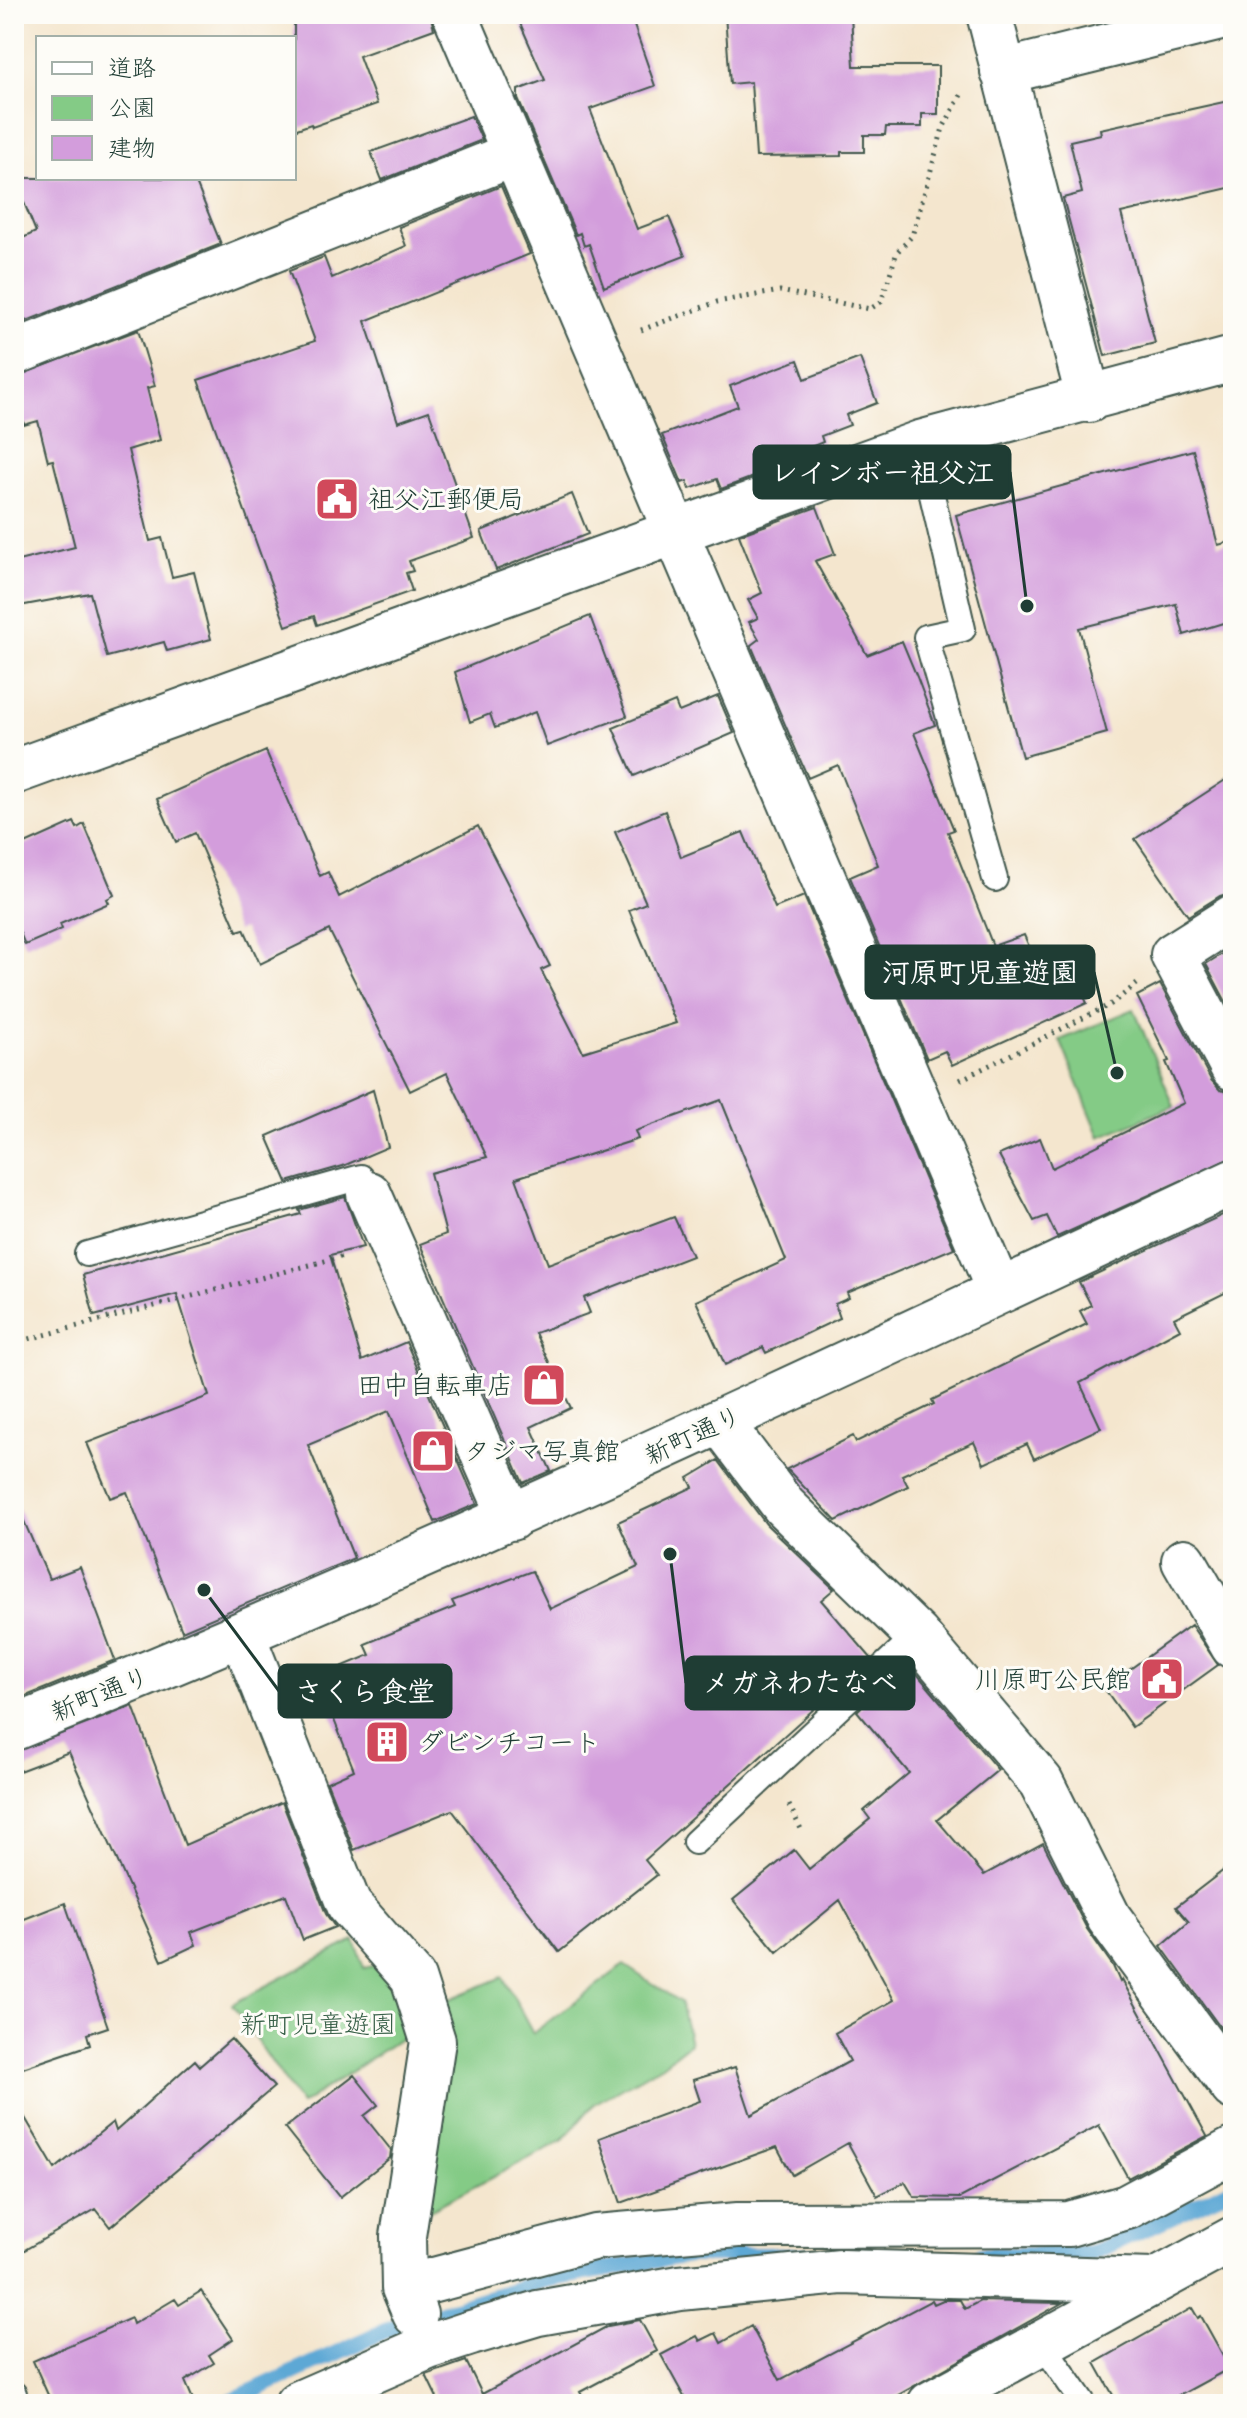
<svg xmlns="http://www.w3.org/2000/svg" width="1247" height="2418" font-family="Dekko,'Klee One',sans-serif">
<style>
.green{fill:#84cb86;stroke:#52845d;stroke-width:2}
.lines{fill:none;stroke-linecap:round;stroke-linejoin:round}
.stream{stroke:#5da8d5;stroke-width:16}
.building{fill:#d39ddc}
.lane-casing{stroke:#3f564b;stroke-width:28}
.street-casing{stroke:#3f564b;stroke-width:48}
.path{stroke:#3f564b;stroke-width:5;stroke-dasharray:2 6;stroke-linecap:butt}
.lane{stroke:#fff;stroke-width:24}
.street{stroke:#fff;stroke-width:44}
.labels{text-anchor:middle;stroke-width:6;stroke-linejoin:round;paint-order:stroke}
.poi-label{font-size:26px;fill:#1f3d34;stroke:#fdfcf7;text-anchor:start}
.street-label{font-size:26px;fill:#1f3d34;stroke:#fdfcf7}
.park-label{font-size:26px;fill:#386048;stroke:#fdfcf7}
.leader{fill:none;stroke:#1f3d34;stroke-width:3}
.callout-dot{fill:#1f3d34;stroke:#fdfcf7;stroke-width:3}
.callout{fill:#1f3d34;stroke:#1f3d34;stroke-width:3}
.callout-label{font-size:28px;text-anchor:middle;font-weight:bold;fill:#fff}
</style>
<rect width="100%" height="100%" fill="#fdfcf7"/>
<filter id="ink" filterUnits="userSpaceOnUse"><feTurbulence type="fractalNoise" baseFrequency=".0125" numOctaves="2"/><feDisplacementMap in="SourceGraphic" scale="16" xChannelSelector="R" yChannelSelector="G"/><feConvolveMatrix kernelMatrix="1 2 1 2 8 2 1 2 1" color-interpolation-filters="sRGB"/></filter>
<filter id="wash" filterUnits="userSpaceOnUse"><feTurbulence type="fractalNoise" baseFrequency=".006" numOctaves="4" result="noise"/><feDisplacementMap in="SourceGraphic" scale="32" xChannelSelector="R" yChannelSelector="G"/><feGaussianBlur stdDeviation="1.8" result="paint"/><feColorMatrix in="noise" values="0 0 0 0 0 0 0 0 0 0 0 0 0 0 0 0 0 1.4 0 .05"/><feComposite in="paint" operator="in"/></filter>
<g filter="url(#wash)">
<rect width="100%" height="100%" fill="#f4e6ce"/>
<!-- green -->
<path class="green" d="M1134,1009L1174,1106L1100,1137L1060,1040Z
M354,1940L364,1968L377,1965L410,2007L413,2030L301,2105L232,2004Z
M624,1965L680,2002L690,2043L662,2065L594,2104L562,2141L424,2213L445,2001L503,1977L533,2033Z"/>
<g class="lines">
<!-- stream -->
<path class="stream" d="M981,2255L1090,2254L1233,2188
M224,2404L396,2326L545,2280L688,2255H810"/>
</g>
<g id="blocks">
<!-- building -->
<path class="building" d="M294,14H430L434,29L359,56L377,104L312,127L311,124L294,130Z
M516,14H630L655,86L590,109L637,229L669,217L685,256L604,287L589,244L584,246L580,233L576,235L518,99V90L545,80Z
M725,14H851L854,66H938V114H922V127H886L885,135H864V152H841V156L756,157L751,82L730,84Z
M1233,100V187L1121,213L1155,343L1105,356L1063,198L1082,193L1070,141L1101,134L1100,129Z
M471,116L482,140L382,180L371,152Z
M14,178H194L221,244L14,326V242L36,232Z
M501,186L530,254L365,321L398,422L429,411L474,538L409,561L413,571L406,573L412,591L317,625L314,616L286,626L198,380L315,341L289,271L324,257L332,278L406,246L399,227Z
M138,330L155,386L147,388L160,440L128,450L150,541L162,538L172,577L194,572L211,639L167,651L164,642L107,657L90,593L14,607V562L75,547L53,460L48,461L38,421L24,425L14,377Z
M860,358L877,403L846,415L850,425L821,436L823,442L796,453L799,460L721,489L717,479L690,489L687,481L682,483L662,435L738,406L730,386L798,360L805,379Z
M1193,450L1218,545L1233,541V620L1184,635L1176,604L1079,628L1107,733L1022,757L956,515Z
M572,494L588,534L496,570L481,531Z
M817,507L835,554L815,561L867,655L902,641L917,677L935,725L914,733L954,830L948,832L993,946L1024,935L1035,960L1063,951L1087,1003L952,1065L945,1051L927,1059L850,877L878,865L838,765L808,778L751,645L759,639L749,622L758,618L748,600L762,593L739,535Z
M590,616L627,716L547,746L535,712L495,728L490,714L470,722L455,672Z
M718,696L734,733L634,776L613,728L675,702L679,712Z
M266,751L320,876L328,872L339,897L478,826L550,966L541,970L583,1052L676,1023L629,910L646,903L615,832L665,811L681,857L743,832L775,908L804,896L954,1248L847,1293L849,1298L835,1304L840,1318L766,1353L763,1347L725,1365L696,1301L786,1260L721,1100L635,1131L638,1139L516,1178L548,1264L674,1217L692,1256L584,1298L590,1313L535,1333L571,1408L531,1427L551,1471L523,1483L420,1244L446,1234L430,1173L487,1157L447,1073L410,1091L329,930L260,964L244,929L237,931L195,833L176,842L157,799Z
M1233,775V892L1220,896L1188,916L1135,839Z
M74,822L77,828L84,824L114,895L107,899L109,903L60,924L62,929L25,945L14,919V849Z
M1233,947V1015L1206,964Z
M1160,984L1211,1080L1220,1090L1233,1093V1157L1057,1237L1047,1216L1034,1221L999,1155L1040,1138L1052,1168L1184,1103L1166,1062L1169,1061L1137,996Z
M373,1090L388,1147L343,1166L287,1182L267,1136Z
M345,1197L363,1247L330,1255L362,1361L406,1342L477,1504L435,1522L389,1411L308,1445L354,1558L182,1631L127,1492L110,1498L87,1443L209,1396L177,1294L94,1316L83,1275L301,1214L299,1210Z
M1233,1210V1289L1174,1318L1180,1329L1080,1383L1101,1428L1034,1459L1027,1444L984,1464L974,1442L902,1475L908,1486L836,1521L787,1469L853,1436L856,1442L934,1404L932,1400L1087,1324L1080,1311L1091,1305L1079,1282Z
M718,1460L766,1524L834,1589L821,1600L871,1658L645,1860L657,1875L559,1952L452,1810L354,1850L327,1782L354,1770L317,1677L370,1655L365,1644L455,1607L452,1601L532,1571L550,1609L638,1567L618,1522L693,1487L688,1478Z
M14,1498L49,1579L80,1567L115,1660L14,1701Z
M1191,1625L1218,1665L1132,1727L1104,1688Z
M912,1668L998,1770L937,1820L984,1875L1043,1843L1087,1929L1113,1966L1120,1982L1122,1980L1207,2136L1128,2178L1099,2125L960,2198L914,2197L905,2182L877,2196L848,2143L792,2175L777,2147L621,2203L599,2138L700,2101L693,2080L735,2067L751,2115L850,2061L835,2033L894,2000L840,1900L777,1952L733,1900L794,1850L809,1869L870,1819L864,1811L909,1773L857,1711L891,1680L893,1683Z
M133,1706L185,1845L282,1802L326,1914L335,1927L303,1940L286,1895L191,1932L196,1945L162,1961L69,1752L14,1773V1752Z
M1233,1863V2045L1161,1946L1189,1922L1176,1907Z
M65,1903L108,2027L87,2034L90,2045L14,2071V1923Z
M231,2039L274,2087L110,2227L96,2209L14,2256V2099L55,2169L113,2122L116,2131L195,2060L200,2066Z
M354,2075L378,2105L364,2116L391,2150L390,2158L340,2197L285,2128Z
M201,2291L233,2339L209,2355L214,2363L185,2381L195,2404H52L33,2361L131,2318L133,2324L175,2299L179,2305Z
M932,2300L934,2304L943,2300H960L965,2309L980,2301L1062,2303L882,2404H688L661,2355L697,2336L700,2341L716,2333L721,2343L751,2326L780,2380Z
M1192,2308L1198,2318L1201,2316L1230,2368L1164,2404H1118L1095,2363Z
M640,2320L657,2351L580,2392L587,2404H440L426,2375L466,2361L482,2394L608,2326Z"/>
</g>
</g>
<g filter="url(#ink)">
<use href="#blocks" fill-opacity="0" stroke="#3f564b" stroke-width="2"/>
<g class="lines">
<!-- lane casing -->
<g class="lane-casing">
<path id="lane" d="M920,443L963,629L926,637L995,879
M87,1254L361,1177L369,1194
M695,1842L917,1635
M1042,2343L1084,2404
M14,2395V2394"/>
</g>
<!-- street casing -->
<g class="street-casing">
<path id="street" d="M455,14L999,1291
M989,14L1089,400
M1003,72L1233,15
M14,353L514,154
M14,772L920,443L1233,359
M1233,917L1173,955L1233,1068
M369,1194L511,1518
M721,1423L784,1506L917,1635L1041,1782L1109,1918L1233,2087
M1184,1561L1233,1646
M243,1636L349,1905L413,1978L433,2041L403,2236L404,2288L415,2314
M14,1728C428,1562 830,1371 1233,1182
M404,2288L596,2237L738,2225L1069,2224L1127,2207L1233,2150
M297,2404L428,2347L471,2333L538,2313L680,2288L841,2272L1154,2281
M930,2404L1233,2239"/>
</g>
<!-- path -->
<path class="path" d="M641,330L717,302L780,291L870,309L881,302L897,252L912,236L943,128L961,95
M960,1080L1111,1004L1137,984
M14,1343L344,1256
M789,1805L803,1833"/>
<!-- lane -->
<use href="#lane" class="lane"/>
<!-- street -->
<use href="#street" class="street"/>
</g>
</g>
<!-- icons -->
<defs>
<g id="civic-square" transform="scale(2.3)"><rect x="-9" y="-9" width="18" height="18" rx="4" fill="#d1495b" stroke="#fdfcf7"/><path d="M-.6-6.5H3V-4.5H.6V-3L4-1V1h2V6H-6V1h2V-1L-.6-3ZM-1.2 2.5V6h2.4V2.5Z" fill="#fff"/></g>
<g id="shop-square" transform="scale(2.3)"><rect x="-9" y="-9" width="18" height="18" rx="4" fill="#d1495b" stroke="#fdfcf7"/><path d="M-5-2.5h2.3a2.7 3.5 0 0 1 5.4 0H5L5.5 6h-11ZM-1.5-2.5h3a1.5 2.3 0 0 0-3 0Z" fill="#fff"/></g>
<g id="building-square" transform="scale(2.3)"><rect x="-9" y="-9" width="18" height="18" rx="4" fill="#d1495b" stroke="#fdfcf7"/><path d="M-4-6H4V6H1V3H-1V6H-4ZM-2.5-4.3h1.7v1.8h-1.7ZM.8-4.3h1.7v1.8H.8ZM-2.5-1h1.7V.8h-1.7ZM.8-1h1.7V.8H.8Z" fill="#fff"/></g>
</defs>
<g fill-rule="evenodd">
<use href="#civic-square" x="337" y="499"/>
<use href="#shop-square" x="544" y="1385"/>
<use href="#shop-square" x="433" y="1451"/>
<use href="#civic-square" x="1162" y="1679"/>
<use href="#building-square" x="387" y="1742"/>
</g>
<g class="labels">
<!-- poi labels -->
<g class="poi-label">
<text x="368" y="508">祖父江郵便局</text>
<text x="513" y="1394" text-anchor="end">田中自転車店</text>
<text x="464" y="1460">タジマ写真館</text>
<text x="1131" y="1688" text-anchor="end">川原町公民館</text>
<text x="418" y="1751">ダビンチコート</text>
</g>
<!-- street labels -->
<g class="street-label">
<text transform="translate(693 1435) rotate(-25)" y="9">新町通り</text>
<text transform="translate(100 1694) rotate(-22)" y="9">新町通り</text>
</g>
<!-- park labels -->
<g class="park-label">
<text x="318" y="2033">新町児童遊園</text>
</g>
</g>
<!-- callouts -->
<path class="leader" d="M1027 606L1010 472M1117 1073L1094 972M670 1554L686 1683M204 1590L279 1691"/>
<g class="callout-dot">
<circle cx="1027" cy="606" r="8"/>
<circle cx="1117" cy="1073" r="8"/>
<circle cx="670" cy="1554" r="8"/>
<circle cx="204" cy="1590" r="8"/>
</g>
<g class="callout">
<rect x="754" y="446" width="256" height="52" rx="8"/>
<rect x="866" y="946" width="228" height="52" rx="8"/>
<rect x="686" y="1657" width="228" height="52" rx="8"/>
<rect x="279" y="1665" width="172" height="52" rx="8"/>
</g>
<g class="callout-label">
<text x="882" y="482">レインボー祖父江</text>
<text x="980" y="982">河原町児童遊園</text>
<text x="800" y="1692">メガネわたなべ</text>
<text x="365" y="1701">さくら食堂</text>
</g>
<!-- margin -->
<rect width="1247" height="2418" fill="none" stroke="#fdfcf7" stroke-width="48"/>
<!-- legend -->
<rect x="36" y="36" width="260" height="144" fill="#fdfcf7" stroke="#a4b0a9" stroke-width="2"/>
<rect x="52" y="62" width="40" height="12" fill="#ffffff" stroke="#a4b0a9" stroke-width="2"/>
<text x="108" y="76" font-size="24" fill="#1f3d34">道路</text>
<rect x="52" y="96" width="40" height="24" fill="#84cb86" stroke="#a4b0a9" stroke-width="2"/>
<text x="108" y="116" font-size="24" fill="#1f3d34">公園</text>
<rect x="52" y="136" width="40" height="24" fill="#d39ddc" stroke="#a4b0a9" stroke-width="2"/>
<text x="108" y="156" font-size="24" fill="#1f3d34">建物</text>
</svg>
